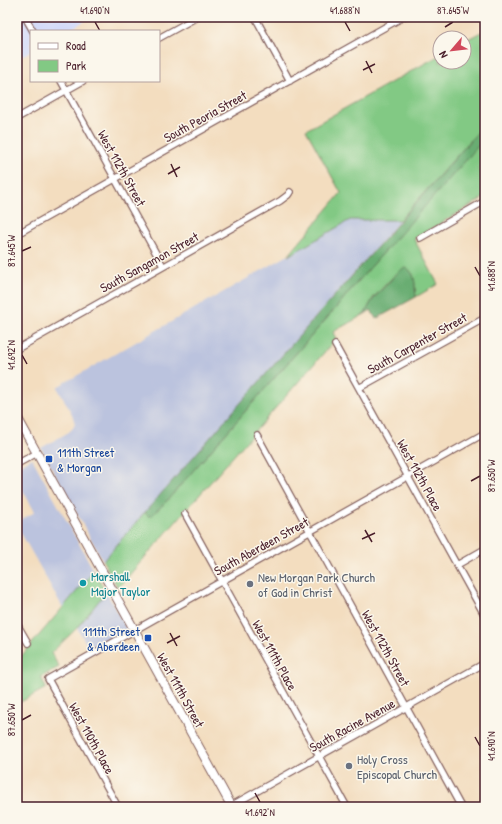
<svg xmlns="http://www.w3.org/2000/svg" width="502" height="824" font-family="'Patrick Hand',sans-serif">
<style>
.built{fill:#d1d9f9}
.industrial{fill:#bbc3de}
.green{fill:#82c984;stroke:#667458}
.forest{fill:#69ad72;stroke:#5a664e}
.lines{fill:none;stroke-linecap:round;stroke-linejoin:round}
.minor-casing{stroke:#85625f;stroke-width:8}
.secondary-casing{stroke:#85625f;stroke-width:10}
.minor{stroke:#fff;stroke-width:5.5}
.secondary{stroke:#fff;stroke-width:8}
.ticks{fill:none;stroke:#4a1f2b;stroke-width:1.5}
.transit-dot{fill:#1a4fb4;stroke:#fbf7ec;stroke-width:1.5}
.culture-dot{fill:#0f9aa8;stroke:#fbf7ec;stroke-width:1.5}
.worship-dot{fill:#6b7280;stroke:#fbf7ec;stroke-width:1.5}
.labels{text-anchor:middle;stroke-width:3;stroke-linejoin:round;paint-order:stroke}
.street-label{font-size:13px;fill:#4a1f2b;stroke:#fbf7ec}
.transit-label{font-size:13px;fill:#164399;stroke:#fbf7ec;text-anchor:start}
.culture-label{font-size:13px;fill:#0d838f;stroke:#fbf7ec;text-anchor:start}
.worship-label{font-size:13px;fill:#5b616d;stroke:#fbf7ec;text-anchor:start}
.neatline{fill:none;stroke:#4a1f2b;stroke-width:1.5}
.ticks-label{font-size:10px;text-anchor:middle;fill:#4a1f2b}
</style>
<rect width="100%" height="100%" fill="#fbf7ec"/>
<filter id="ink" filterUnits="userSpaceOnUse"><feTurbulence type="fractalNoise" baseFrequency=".025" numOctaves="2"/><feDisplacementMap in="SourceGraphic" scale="8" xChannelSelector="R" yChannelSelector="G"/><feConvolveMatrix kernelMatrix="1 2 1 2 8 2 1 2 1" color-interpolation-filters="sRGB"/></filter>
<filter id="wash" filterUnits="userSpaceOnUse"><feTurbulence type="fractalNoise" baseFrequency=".012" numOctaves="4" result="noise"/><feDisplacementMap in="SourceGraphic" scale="16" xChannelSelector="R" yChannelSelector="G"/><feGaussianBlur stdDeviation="0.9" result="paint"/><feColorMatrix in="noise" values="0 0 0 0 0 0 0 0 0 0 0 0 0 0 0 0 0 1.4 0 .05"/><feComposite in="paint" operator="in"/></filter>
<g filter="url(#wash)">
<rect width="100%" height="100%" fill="#f3ddbf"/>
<!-- built -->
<path class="built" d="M17,17H92L67,31H31V51L17,59Z"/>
<!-- industrial -->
<path class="industrial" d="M350,220H400L103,561L41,448L69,432L73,428L75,424L72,414L57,387Z
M32,458L94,571L63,608L17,526V522L35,512L17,480V467Z
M106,592L129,633L92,653L77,628Z"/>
<!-- green -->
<path class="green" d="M481,32L485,39V124L400,220H350L288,256L341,193L306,130L440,55V62H464V41Z
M485,138V163L479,169L485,180V197L414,239L438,284L416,297C414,287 417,275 408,269L396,273L392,278L373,298L365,314L333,332L336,339L118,588L103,561L145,512L146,514L164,504L335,309L354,286Z
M94,571L106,592L77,628L51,653L59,667L41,677L46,688L17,704V661Z"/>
<!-- forest -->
<path class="forest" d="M485,124V138L467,159L354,286L335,309L164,504L151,516H148L145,512Z
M404,268L408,269C417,275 414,287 416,297L376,319L371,310L365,314C373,296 380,292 392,279C396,274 398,271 404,268Z"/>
</g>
<g filter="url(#ink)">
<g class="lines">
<!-- minor casing -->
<g class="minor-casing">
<path id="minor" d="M25,17L33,31
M255,17L290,81
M159,38L197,17
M61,81L163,266
M17,118L83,81
M17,234L403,17
M420,238L485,201
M335,345L485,616
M17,349L280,201L288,195L290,192
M359,388L485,318
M257,435L461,807
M17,464L37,453
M185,514L347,807
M457,565L485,549
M17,624L28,643
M118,807L48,679L485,433
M229,807L485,663"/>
</g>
<!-- secondary casing -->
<g class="secondary-casing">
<path id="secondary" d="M17,417L232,807"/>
</g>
<!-- minor -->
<use href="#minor" class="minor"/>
<!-- secondary -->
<use href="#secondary" class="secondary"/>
</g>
</g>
<!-- ticks -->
<path class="ticks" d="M95,22L100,31M345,22L350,31M445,27L453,22M366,61L372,73M363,70L375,64M171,164L177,177M168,174L180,167M22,251L31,247M475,267L480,276M22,355L27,364M471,481L480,476M365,530L372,542M362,539L375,533M170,633L177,646M167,643L180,636M22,720L31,715M475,737L480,746M255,793L260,802"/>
<!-- markers -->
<g class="transit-dot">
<rect x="45" y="455" width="8" height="8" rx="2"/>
<rect x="144" y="634" width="8" height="8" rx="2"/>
</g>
<circle class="culture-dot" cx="83" cy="583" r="4"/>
<g class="worship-dot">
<circle cx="250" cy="584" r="4"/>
<circle cx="349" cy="766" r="4"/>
</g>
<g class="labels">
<!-- street labels -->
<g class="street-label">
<text transform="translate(205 116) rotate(-29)" y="5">South Peoria Street</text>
<text transform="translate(122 168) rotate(61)" y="5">West 112th Street</text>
<text transform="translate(149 262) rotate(-29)" y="5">South Sangamon Street</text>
<text transform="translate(417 343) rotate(-29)" y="5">South Carpenter Street</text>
<text transform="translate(420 475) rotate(61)" y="5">West 112th Place</text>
<text transform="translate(261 546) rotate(-29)" y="5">South Aberdeen Street</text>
<text transform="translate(386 648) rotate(61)" y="5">West 112th Street</text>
<text transform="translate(275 655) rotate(61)" y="5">West 111th Place</text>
<text transform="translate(181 690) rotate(61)" y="5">West 111th Street</text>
<text transform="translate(352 725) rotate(-29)" y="5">South Racine Avenue</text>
<text transform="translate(92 738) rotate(61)" y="5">West 110th Place</text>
</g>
<!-- transit labels -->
<g class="transit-label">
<text x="57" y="457">111th Street<tspan x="57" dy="15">&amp; Morgan</tspan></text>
<text x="140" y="636" text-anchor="end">111th Street<tspan x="140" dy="15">&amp; Aberdeen</tspan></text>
</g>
<!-- culture labels -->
<g class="culture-label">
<text x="91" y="581">Marshall<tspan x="91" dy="15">Major Taylor</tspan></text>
</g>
<!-- worship labels -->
<g class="worship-label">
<text x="258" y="582">New Morgan Park Church<tspan x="258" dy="15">of God in Christ</tspan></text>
<text x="357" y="764">Holy Cross<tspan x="357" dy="15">Episcopal Church</tspan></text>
</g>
</g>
<!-- margin -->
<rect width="502" height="824" fill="none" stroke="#fbf7ec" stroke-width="44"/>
<!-- legend -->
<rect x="30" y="30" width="130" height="52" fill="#fbf7ec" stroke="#b4a19f"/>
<rect x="38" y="43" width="20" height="6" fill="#ffffff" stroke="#b4a19f"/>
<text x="66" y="50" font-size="12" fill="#4a1f2b">Road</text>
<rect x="38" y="60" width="20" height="12" fill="#82c984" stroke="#b4a19f"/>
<text x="66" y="70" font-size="12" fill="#4a1f2b">Park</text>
<!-- north arrow -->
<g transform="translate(452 50) rotate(242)"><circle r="19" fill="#fbf7ec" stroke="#b4a19f"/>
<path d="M0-3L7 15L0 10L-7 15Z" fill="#d1495b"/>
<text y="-6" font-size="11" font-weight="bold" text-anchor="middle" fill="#4a1f2b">N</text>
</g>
<rect x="22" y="22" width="458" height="780" class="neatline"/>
<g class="ticks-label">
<text x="95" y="14">41.690°N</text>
<text x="345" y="14">41.688°N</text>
<text x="453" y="14">87.645°W</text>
<text transform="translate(11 251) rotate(-90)" y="4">87.645°W</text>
<text transform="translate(491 276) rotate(-90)" y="4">41.688°N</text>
<text transform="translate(11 355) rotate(-90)" y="4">41.692°N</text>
<text transform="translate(491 476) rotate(-90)" y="4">87.650°W</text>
<text transform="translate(11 720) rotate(-90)" y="4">87.650°W</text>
<text transform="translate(491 746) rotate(-90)" y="4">41.690°N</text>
<text x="260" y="816">41.692°N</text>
</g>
</svg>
